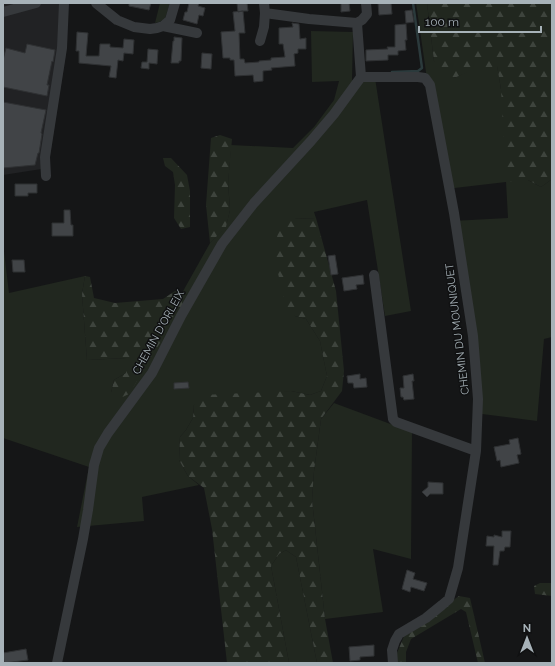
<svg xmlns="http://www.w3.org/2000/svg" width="555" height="666" font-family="Raleway,sans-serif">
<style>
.built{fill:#212224}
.green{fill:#21271f}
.forest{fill:url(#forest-firs)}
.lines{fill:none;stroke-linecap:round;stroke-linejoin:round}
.stream{stroke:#2b3a3c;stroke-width:2.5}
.building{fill:#414447;stroke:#2f3133}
.minor{stroke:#36393c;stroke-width:10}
.labels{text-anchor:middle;stroke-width:3;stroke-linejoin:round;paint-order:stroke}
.street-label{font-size:11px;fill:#a7b2b8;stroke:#101112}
</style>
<defs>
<pattern id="forest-firs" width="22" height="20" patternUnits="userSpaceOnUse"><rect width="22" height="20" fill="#21271f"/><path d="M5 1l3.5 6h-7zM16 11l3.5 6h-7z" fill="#3e443d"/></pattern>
</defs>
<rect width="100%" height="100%" fill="#151617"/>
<!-- built -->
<path class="built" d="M3,3H68L66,53L48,168L3,175Z"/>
<!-- green -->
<path class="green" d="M160,3H170L165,19L159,22L155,23Z
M416,3H427L434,61L454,78L471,70L497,65L501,89L528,180L541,187L552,179V337L544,339L537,421L474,413L472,358L452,221L508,218L506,182L446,189L427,79Z
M311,31L353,32L352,80L375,78L411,311L385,316L367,200L314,212L316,218L294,219L295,316L306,319L320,341L327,376L321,391L310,395L291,391L194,405L193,418L186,430L180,437L179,460L188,476L199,485L142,497L144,521L77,527L89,467L3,438V243L9,293L85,276L82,294L87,360L126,358V373L114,380L111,393L189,295L182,293L210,243L226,226L230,210L228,183L231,145L293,148L314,127L334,100L339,81L312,82Z
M334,403L412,432L411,559L373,549L383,612L325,619L312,500L314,471L321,419Z
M286,550L296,557L317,663H289L271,566L279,554Z"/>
<!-- forest -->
<path class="forest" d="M427,3H552V179L541,187L528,180L506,182L501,89L497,66L471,71L454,78L442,79L434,61Z
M220,135L232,139L228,183L230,210L226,227L210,243L206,205L211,138Z
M163,158H171L187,175L190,191V227L181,229L174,218L175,185L173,172L165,166Z
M316,218L336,291L344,371L342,391L321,419L314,471L312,500L325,619L333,663H317L296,557L286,550L279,554L271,566L289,663H227L212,529L204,488L188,476L179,460L180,437L186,430L193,418L194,405L203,395L291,391L310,395L321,391L327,376L320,341L306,319L295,316L285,304L275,260L278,227L294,219Z
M85,276L90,277L94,298L115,303L163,299L175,291L189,295L129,394L116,400L111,393L114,380L126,373V358L87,360L82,294Z
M540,583H552V596L535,594L534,586Z
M459,596L470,598L485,663H478L466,612L461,609L411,639L406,652V663H396L397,653L405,634Z"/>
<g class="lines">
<!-- stream -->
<path class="stream" d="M392,72L418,71L422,68L413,3"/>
</g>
<!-- building -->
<path class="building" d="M129,3H151L149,10L129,6Z
M189,3H199L198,6L205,8L203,16L199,15L197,24L183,20L185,12H187Z
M237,3H247L248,11H243L245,33H239L240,59H244L245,63L259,62V61L271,60V58L285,57L283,44H279V28L293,27L292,23L299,24L300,39L306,38V49H298V53L294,54L295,66L271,68L272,70L263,71V81L254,82L253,75L235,76L234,60H230V58H223L221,32L235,31L233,12L243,11L238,12Z
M341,3H349L350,11L341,12Z
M378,3H391L392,14L379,15Z
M412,10L414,22L406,23L405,11Z
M406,24L407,40H405L406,50L398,51V55H388V60L366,61V50L388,49L387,47H395V25Z
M77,32L88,33L86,56H99L100,44H110V47L123,48L124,39L134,40L133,54L124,53L123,61L118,60L116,78L109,77L111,66L79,63V51H76Z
M174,37L182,38L181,61H179V63H171L173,41H174Z
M27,44L55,50L53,62L52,61L47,85H49L47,96L3,87V60L6,48L25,53Z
M148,49L158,50L157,64L149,63V69L141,68L142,62H147Z
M202,53L212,54L211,69L201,68Z
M3,102L46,110L41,133L42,134L39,153H38L35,165L3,168Z
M15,184H37V193H28V196H15Z
M64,210H70L71,225H73V236H52V223H64Z
M335,255L338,274L331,275L328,256Z
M12,260H24L25,272H13Z
M363,275L364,284L356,285L357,289L344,291L342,278Z
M360,374V379L366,378L367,387L354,388L353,383H348L347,376Z
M413,374L414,381H412L414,399L404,400L403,397H401L400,388H404L403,376Z
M188,382L189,388L174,389V383Z
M518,438L521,454L517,455L519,463L501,467L500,460L497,461L494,447L510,444L509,440Z
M428,482L443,483V494H430L427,497L422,492L428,487Z
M502,531H511L510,547H505L504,551H500L498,565H493L494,546H486L487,536L494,537V535L502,537Z
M407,570L415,573L413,579L427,583L424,591L411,587L410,592L402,589Z
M374,645V656L360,657V660L350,661L349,647Z
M26,649L28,660L4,663L3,653Z"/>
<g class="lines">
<!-- minor -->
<path class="minor" d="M96,3L117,20L134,27L150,29L157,28L163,26L197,33
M3,12L36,3
M265,13L309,19L357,23L361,77
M357,23L362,20L367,14L366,3
M163,26L170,20L175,3
M260,41L264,27L265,13L264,3
M361,77H418L425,78L430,85L454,213L473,336L478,399L476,451L458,568L449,599L442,605L426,618L399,634L395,641L392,650L393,663
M46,176L45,157L62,48L64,3
M374,275L393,419L396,422L476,451
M57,663L83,539L88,510L94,465L99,448L108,433L152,373L181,316L222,244L254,203L311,141L334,114L361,77"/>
</g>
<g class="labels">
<!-- street labels -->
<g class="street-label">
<text transform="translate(457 329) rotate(-97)" y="4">CHEMIN DU MOUNIQUET</text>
<text transform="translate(158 332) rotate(-61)" y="4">CHEMIN D'ORLEIX</text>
</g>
</g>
<!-- border -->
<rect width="555" height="666" fill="none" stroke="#a7b2b8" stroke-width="8"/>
<!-- north arrow -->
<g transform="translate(527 638)" stroke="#101112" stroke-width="3" paint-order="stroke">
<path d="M0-3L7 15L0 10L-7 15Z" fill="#a7b2b8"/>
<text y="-6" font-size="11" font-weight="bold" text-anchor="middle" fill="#a7b2b8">N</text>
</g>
<!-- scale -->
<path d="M419 26v6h122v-6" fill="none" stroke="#a7b2b8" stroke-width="2"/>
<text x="425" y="26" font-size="12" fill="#a7b2b8" stroke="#101112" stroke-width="3" paint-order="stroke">100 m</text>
</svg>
